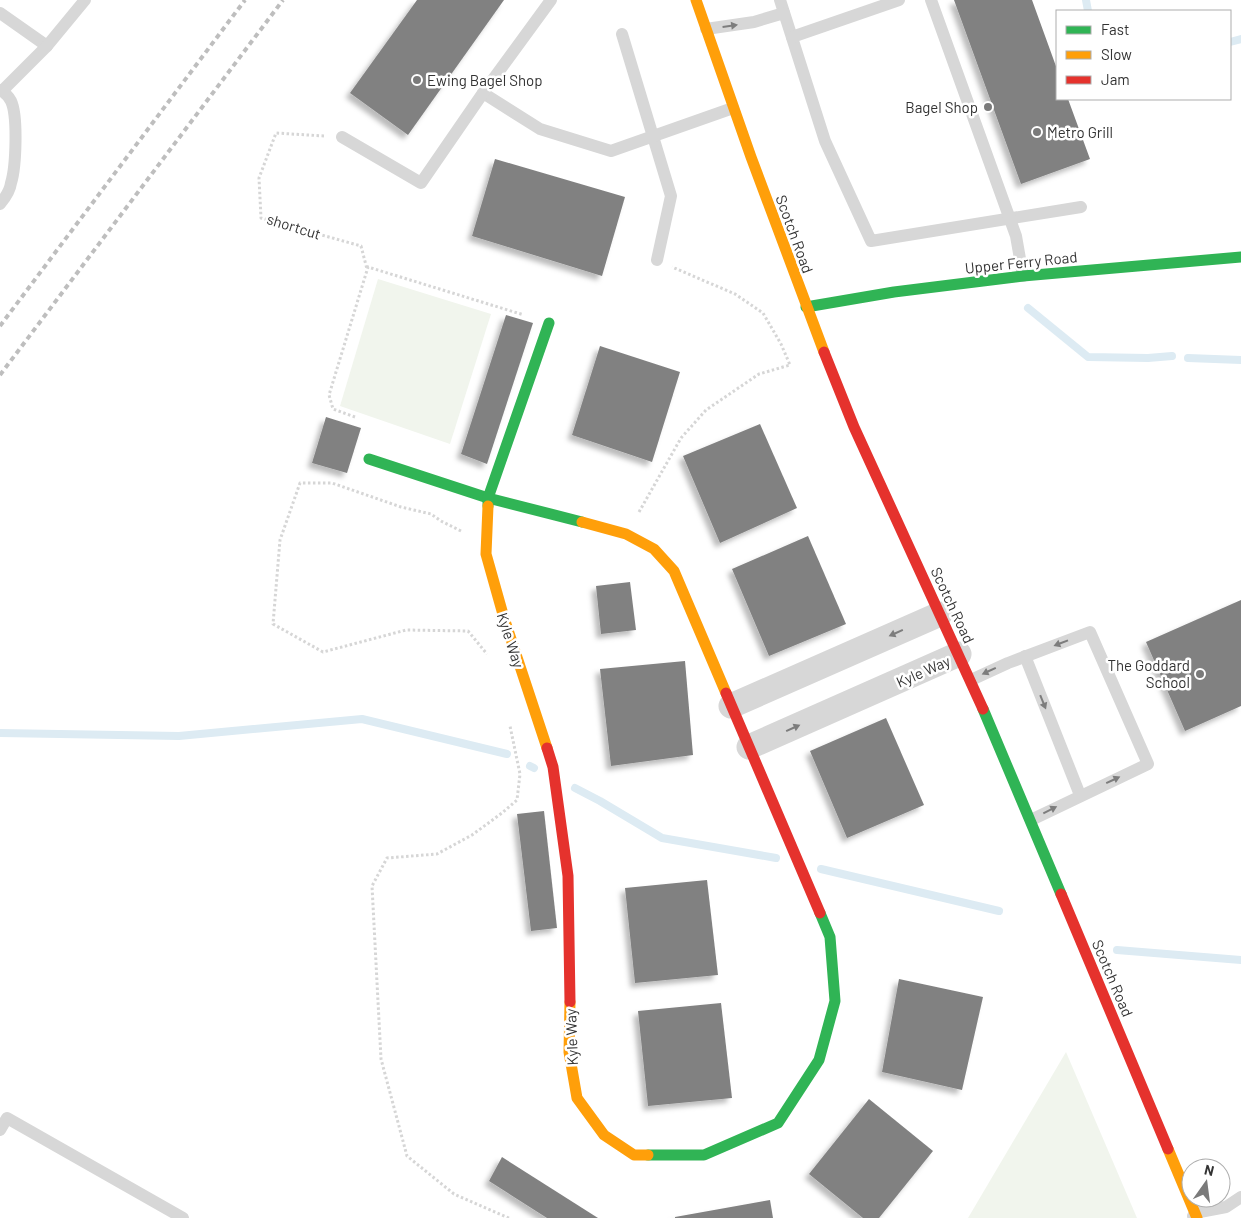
<svg xmlns="http://www.w3.org/2000/svg" width="1241" height="1218" font-family="Barlow,sans-serif">
<style>
.green{fill:#f1f5ed}
.lines{fill:none;stroke-linecap:round;stroke-linejoin:round}
.stream{stroke:#ddebf3;stroke-width:8}
.building{fill:#818181;filter:url(#shadow)}
.path{stroke:#d6d6d6;stroke-width:3;stroke-dasharray:2.5 2.5;stroke-linecap:butt}
.lane{stroke:#d7d7d7;stroke-width:12}
.street{stroke:#d7d7d7;stroke-width:25}
.fast{stroke:#30b455;stroke-width:11}
.slow{stroke:#ff9f0a;stroke-width:11}
.jam{stroke:#e5322d;stroke-width:11}
.rail{stroke:#bebebe;stroke-width:4;stroke-dasharray:5 4;stroke-linecap:butt}
.oneway{fill:#7d7d7d}
.poi-dot{fill:#7a7a7a;stroke:#fff;stroke-width:2}
.labels{text-anchor:middle;dominant-baseline:central;stroke-width:5;stroke-linejoin:round;paint-order:stroke}
.poi-label{font-size:15px;fill:#333;stroke:#fff;text-anchor:start}
.street-label{font-size:15px;fill:#333;stroke:#fff}
</style>
<defs>
<filter id="shadow"><feDropShadow dx="-4.5" dy="4.5" stdDeviation="2.5" flood-color="#0004"/></filter>
</defs>
<rect width="100%" height="100%" fill="#fff"/>
<g class="green">
<path d="M378,279L491,314L450,444L340,406Z"/>
<path d="M1066,1052L1137,1218H968Z"/>
</g>
<g class="lines">
<g class="stream">
<path d="M1086,0L1088,11"/>
<path d="M1230,42L1241,39"/>
<path d="M1028,308L1088,357L1148,358L1172,356"/>
<path d="M1188,358L1241,360"/>
<path d="M0,733L179,736L362,719L507,754"/>
<path d="M530,766L534,768"/>
<path d="M575,788L600,801L662,838L776,858"/>
<path d="M821,869L999,911"/>
<path d="M1117,950L1241,960"/>
</g>
</g>
<g class="building">
<path d="M417,0H504L408,135L350,93Z"/>
<path d="M954,0H1032L1057,69V99H1068L1090,159L1021,184Z"/>
<path d="M495,159L625,197L602,276L472,236Z"/>
<path d="M506,315L533,323L487,464L461,454Z"/>
<path d="M600,346L680,372L652,462L572,435Z"/>
<path d="M326,417L361,428L347,473L312,463Z"/>
<path d="M760,424L797,508L720,543L683,456Z"/>
<path d="M808,536L846,624L769,656L732,569Z"/>
<path d="M630,582L636,630L601,634L596,586Z"/>
<path d="M1241,600V706L1185,731L1146,642Z"/>
<path d="M685,661L693,755L611,766L600,669Z"/>
<path d="M886,718L924,805L847,838L810,751Z"/>
<path d="M544,811L557,928L531,931L517,814Z"/>
<path d="M707,880L718,975L635,983L625,888Z"/>
<path d="M899,979L983,997L962,1090L882,1072Z"/>
<path d="M721,1003L732,1098L648,1106L638,1011Z"/>
<path d="M869,1099L933,1151L879,1218H863L809,1174Z"/>
<path d="M502,1157L598,1218H547L489,1181Z"/>
<path d="M770,1200L773,1218H675V1217Z"/>
</g>
<g class="lines">
<g class="path">
<path d="M324,136L276,133L259,178L261,218L361,246L367,269"/>
<path d="M355,417L333,409L329,395L368,267L524,315"/>
<path d="M639,512L681,438L706,410L759,374L790,365L781,344L763,313L735,294L672,267"/>
<path d="M461,531L441,521L431,514L401,507L332,483H300L280,540L273,624L323,652L406,630L468,631L487,654"/>
<path d="M509,1218L454,1194L407,1156L381,1059L372,886L387,858L437,854L472,835L502,813L517,800L520,774L510,726"/>
</g>
<g class="lane">
<path d="M780,0L825,141L871,241L1081,207"/>
<path d="M931,0L1016,236L1023,276"/>
<path d="M0,13L47,46"/>
<path d="M706,29L754,22L784,13"/>
<path d="M622,34L671,196L657,260"/>
<path d="M792,37L899,0"/>
<path d="M0,90C4,92 9,97 11,101C18,116 16,167 11,183C10,191 5,198 0,204"/>
<path d="M2,91L47,46L85,0"/>
<path d="M483,93L540,129L611,151L733,108"/>
<path d="M342,137L421,183L483,93L551,0"/>
<path d="M1025,656L1080,795"/>
<path d="M971,680L1008,663L1090,632L1148,764L1031,820"/>
<path d="M0,1130L7,1118L183,1218"/>
<path d="M1193,1216L1195,1213L1226,1207L1241,1197"/>
</g>
<g class="street">
<path d="M731,706L940,614"/>
<path d="M749,747L959,654"/>
</g>
<g class="fast">
<path d="M806,307L894,292L1023,276L1241,257"/>
<path d="M369,459L488,498L582,522"/>
<path d="M488,506V498L549,323"/>
<path d="M983,709L1061,894"/>
<path d="M648,1155H704L778,1123L819,1060L835,1001L830,937L820,913"/>
</g>
<g class="slow">
<path d="M696,0L751,157L824,352"/>
<path d="M488,506L486,554L504,618L547,748"/>
<path d="M582,522L626,534L654,549L674,571L726,693"/>
<path d="M570,1002L569,1052L577,1098L604,1135L634,1155H648"/>
<path d="M1168,1149L1197,1218"/>
</g>
<g class="jam">
<path d="M824,352L854,427L983,709"/>
<path d="M726,693L820,913"/>
<path d="M547,748L553,767L568,876L570,1002"/>
<path d="M1061,894L1168,1149"/>
</g>
<g class="rail">
<path d="M0,326L245,0"/>
<path d="M0,375L283,0"/>
</g>
</g>
<defs><path id="oneway-solid" d="M-6-.8H1V-3.2L6.5 0L1 3.2V.8H-6Z" transform="scale(1.25)"/></defs>
<g class="oneway">
<use href="#oneway-solid" transform="translate(730 26) rotate(-8)"/>
<use href="#oneway-solid" transform="translate(896 633) rotate(156)"/>
<use href="#oneway-solid" transform="translate(1061 643) rotate(159)"/>
<use href="#oneway-solid" transform="translate(989 671) rotate(155)"/>
<use href="#oneway-solid" transform="translate(1043 702) rotate(68)"/>
<use href="#oneway-solid" transform="translate(793 728) rotate(-24)"/>
<use href="#oneway-solid" transform="translate(1113 780) rotate(-25)"/>
<use href="#oneway-solid" transform="translate(1050 810) rotate(-27)"/>
</g>
<g class="poi-dot">
<circle cx="417" cy="80" r="5"/>
<circle cx="988" cy="107" r="5"/>
<circle cx="1037" cy="132" r="5"/>
<circle cx="1200" cy="674" r="5"/>
</g>
<g class="labels">
<g class="poi-label">
<text x="427" y="80">Ewing Bagel Shop</text>
<text x="978" y="107" text-anchor="end">Bagel Shop</text>
<text x="1047" y="132">Metro Grill</text>
<text x="1190" y="665" text-anchor="end">The Goddard<tspan x="1190" dy="17">School</tspan></text>
</g>
<g class="street-label">
<text transform="translate(294 226) rotate(17)">shortcut</text>
<text transform="translate(795 234) rotate(70)">Scotch Road</text>
<text transform="translate(1021 262) rotate(-6)">Upper Ferry Road</text>
<text transform="translate(953 605) rotate(65)">Scotch Road</text>
<text transform="translate(511 640) rotate(72)">Kyle Way</text>
<text transform="translate(923 671) rotate(-24)">Kyle Way</text>
<text transform="translate(1113 978) rotate(67)">Scotch Road</text>
<text transform="translate(571 1037) rotate(-92)">Kyle Way</text>
</g>
</g>
<rect x="1056" y="10" width="175" height="90" fill="#ffffff" stroke="#adadad"/>
<rect x="1066" y="26" width="25" height="8" fill="#30b455" stroke="#adadad"/>
<text x="1101" y="35" font-size="15" fill="#333333">Fast</text>
<rect x="1066" y="51" width="25" height="8" fill="#ff9f0a" stroke="#adadad"/>
<text x="1101" y="60" font-size="15" fill="#333333">Slow</text>
<rect x="1066" y="76" width="25" height="8" fill="#e5322d" stroke="#adadad"/>
<text x="1101" y="85" font-size="15" fill="#333333">Jam</text>
<g transform="translate(1206 1183) rotate(14)"><circle r="24" fill="#ffffff" stroke="#adadad"/>
<path d="M0-4L9 19L0 12L-9 19Z" fill="#7a7a7a"/>
<text y="-8" font-size="14" font-weight="bold" text-anchor="middle" fill="#333333">N</text>
</g>
</svg>
